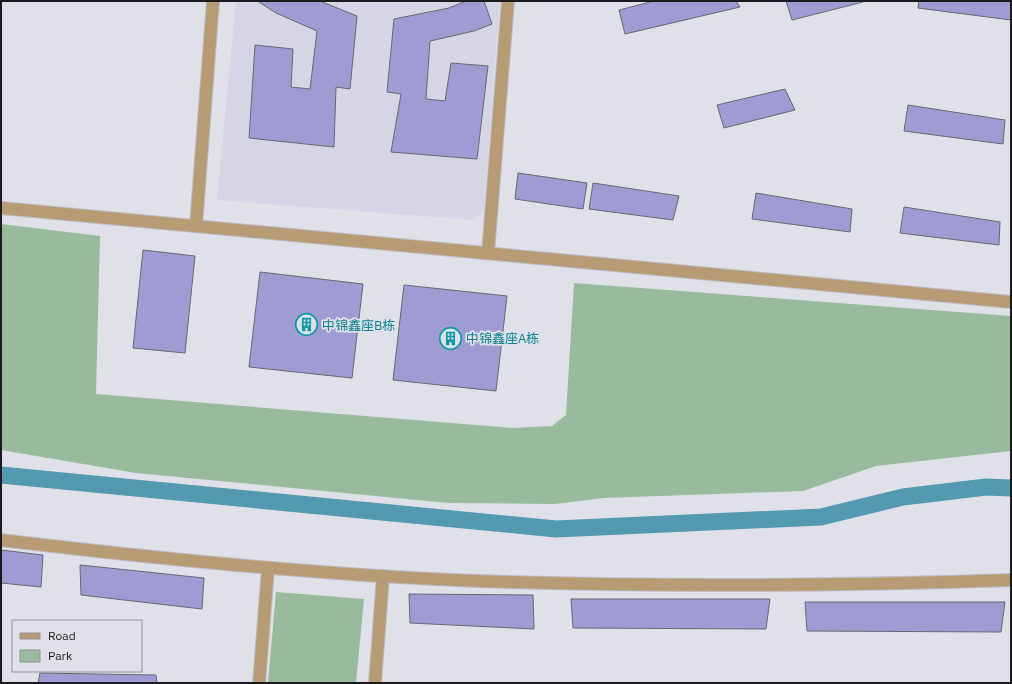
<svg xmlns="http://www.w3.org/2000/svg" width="1012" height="684" font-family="'IBM Plex Sans','Noto Sans SC',sans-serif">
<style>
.built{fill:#d6d5e6}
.green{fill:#98bb9d}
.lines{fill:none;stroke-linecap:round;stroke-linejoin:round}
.canal{stroke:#5399b0;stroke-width:17}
.building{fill:#9f9cd3;stroke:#68676f}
.minor-casing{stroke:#bdbcc4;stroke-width:14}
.minor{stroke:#b79b74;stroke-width:12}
.labels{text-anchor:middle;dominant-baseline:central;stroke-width:3.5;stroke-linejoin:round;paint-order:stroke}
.culture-label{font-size:13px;fill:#0d838f;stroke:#e0e0e9;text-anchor:start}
</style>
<rect width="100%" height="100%" fill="#e0e0e9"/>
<path class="built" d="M236,1H500L484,210L474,220L217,200Z"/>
<g class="green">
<path d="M1,224L100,236L96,394L513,428L552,426L566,415L574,283L1011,316V451L876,466L803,491L604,498L555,504L448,503L136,473L1,450Z"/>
<path d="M276,592L364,599L356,683H268Z"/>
</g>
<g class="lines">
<path class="canal" d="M1,475L556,529L821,517L903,497L986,487L1011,488"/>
</g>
<g class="building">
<path d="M260,1H320L357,16L350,89L336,87L334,147L249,138L255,45L293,49L291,87L310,89L317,31L276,13L259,2Z"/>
<path d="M466,1H484L492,24L474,31L430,41L426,99L445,101L451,63L488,66L477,159L391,152L401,94L387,92L394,19L449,8Z"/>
<path d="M654,1H736L740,7L625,34L619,10Z"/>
<path d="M786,1H863V2L792,20Z"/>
<path d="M919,1H1011V20L918,8Z"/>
<path d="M785,89L795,110L724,128L717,105Z"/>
<path d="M908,105L1005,120L1003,144L904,131Z"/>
<path d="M518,173L587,183L583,209L515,199Z"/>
<path d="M593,183L679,196L673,220L589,209Z"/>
<path d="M756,193L852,209L850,232L752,219Z"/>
<path d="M904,207L1000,222L999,245L900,233Z"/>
<path d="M143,250L195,256L185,353L133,348Z"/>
<path d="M260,272L363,284L352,378L249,367Z"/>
<path d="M404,285L507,296L496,391L393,380Z"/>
<path d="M1,550L43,555L41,587L1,583Z"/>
<path d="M80,565L204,578L202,609L81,595Z"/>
<path d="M409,594L533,595L534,629L410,623Z"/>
<path d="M571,599H770L766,629L573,628Z"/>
<path d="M805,602H1005L1001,632L807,631Z"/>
<path d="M40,673L156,675L157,683H38Z"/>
</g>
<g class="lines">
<defs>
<g id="minor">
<path d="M1,208L1011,302"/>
<path d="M196,226L213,1"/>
<path d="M488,253L508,1"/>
<path d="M1,540C159,559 318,575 477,581C655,587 833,586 1011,580"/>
<path d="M259,683L268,568"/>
<path d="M375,683L383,576"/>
</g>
</defs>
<use href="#minor" class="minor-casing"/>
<use href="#minor" class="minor"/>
</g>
<defs>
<symbol id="building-ring" viewBox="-11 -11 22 22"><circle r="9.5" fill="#e0e0e9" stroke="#0f9aa8" stroke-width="1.5"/><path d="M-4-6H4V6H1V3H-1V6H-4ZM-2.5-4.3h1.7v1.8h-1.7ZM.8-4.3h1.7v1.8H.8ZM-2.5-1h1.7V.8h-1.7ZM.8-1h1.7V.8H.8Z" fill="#0f9aa8"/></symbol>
</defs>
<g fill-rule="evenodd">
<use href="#building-ring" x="294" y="312" width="25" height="25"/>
<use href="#building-ring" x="438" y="326" width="25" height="25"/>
</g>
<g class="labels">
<g class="culture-label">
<text x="322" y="325">中锦鑫座B栋</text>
<text x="466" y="338">中锦鑫座A栋</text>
</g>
</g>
<rect width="1012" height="684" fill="none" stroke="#1b1a1e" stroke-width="4"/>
<rect x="12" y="620" width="130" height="52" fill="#e0e0e9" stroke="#919198"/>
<rect x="20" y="633" width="20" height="6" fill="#b79b74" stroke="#919198"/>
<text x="48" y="640" font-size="12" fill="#1b1a1e">Road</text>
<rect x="20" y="650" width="20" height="12" fill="#98bb9d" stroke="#919198"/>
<text x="48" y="660" font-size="12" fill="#1b1a1e">Park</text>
</svg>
